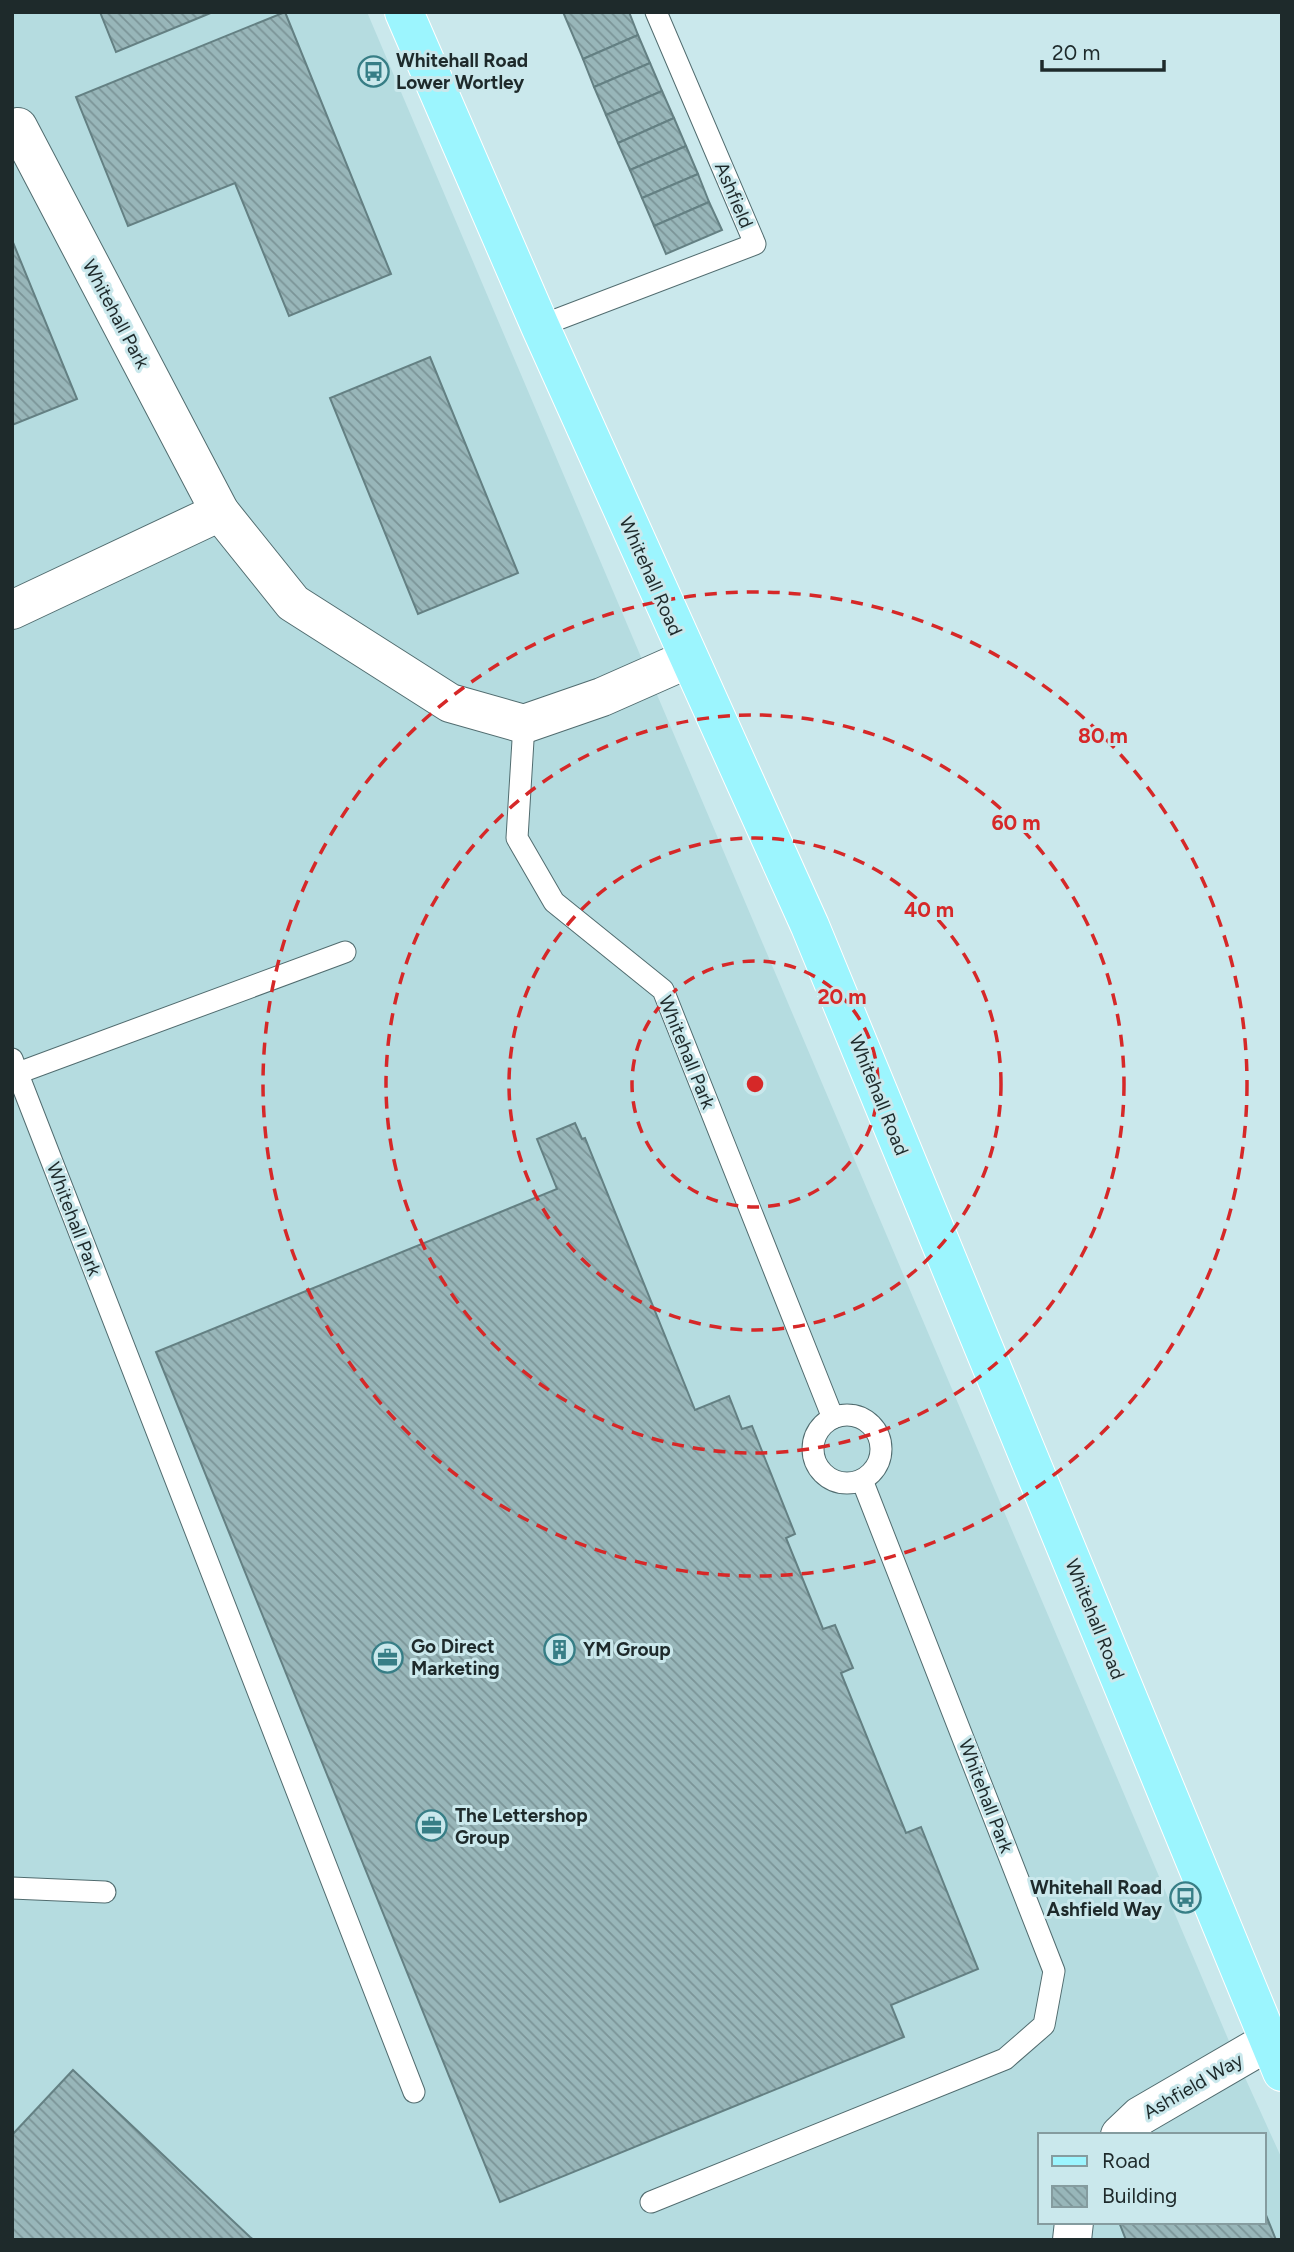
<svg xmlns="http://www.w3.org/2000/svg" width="1294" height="2252" font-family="Figtree,sans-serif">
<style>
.built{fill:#b5dce0;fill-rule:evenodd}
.building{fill:url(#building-back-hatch);stroke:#648083;stroke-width:2}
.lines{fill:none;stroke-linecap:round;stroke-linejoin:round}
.lane-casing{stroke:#516c6f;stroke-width:23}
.street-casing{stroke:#516c6f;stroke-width:40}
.primary-casing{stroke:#fff;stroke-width:40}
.lane{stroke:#fff;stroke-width:21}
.street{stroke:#fff;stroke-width:38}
.primary{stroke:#9cf5fe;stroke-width:38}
.ring{fill:none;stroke:#d62828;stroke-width:3.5;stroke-dasharray:12 9}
.labels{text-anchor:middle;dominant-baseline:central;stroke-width:6;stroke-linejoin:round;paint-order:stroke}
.poi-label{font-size:19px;font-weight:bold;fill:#1e2a2b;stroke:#cae8ec;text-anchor:start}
.street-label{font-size:19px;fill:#1e2a2b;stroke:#cae8ec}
.centre{fill:#d62828;stroke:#cae8ec;stroke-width:3.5}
.ring-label{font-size:21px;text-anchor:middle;font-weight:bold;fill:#d62828;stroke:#cae8ec;stroke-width:6;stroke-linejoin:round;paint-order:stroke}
</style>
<defs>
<pattern id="building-back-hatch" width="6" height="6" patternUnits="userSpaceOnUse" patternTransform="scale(1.75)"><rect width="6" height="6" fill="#98b6b9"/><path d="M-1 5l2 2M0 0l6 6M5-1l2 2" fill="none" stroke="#7b9497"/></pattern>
</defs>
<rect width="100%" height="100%" fill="#cae8ec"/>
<path class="built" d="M12,12H367L1237,2060L1282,2159V2240H12ZM1040,2135H1264V2222H1040Z"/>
<g class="building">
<path d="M100,12H213L116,52Z"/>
<path d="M285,12L391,274L289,316L235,183L128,226L76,97Z"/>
<path d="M563,12H629L638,35L583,59Z"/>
<path d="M638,35L650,63L594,87L583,59Z"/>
<path d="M650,63L662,91L606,115L594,87Z"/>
<path d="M662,91L674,118L618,143L606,115Z"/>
<path d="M674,118L686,146L630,170L618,143Z"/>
<path d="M686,146L698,174L642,198L630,170Z"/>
<path d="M698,174L709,202L654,226L642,198Z"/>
<path d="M709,202L722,230L666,254L654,226Z"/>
<path d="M12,240L77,399L12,425Z"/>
<path d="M430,357L518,573L418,614L330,398Z"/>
<path d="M575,1123L582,1139L585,1138L695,1410L729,1396L742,1429L752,1426L795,1534L786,1538L823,1629L835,1625L853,1668L841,1673L906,1833L921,1827L978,1969L891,2005L904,2037L500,2202L156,1352L557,1189L537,1139Z"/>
<path d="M73,2070L250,2237L254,2240H12V2135Z"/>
<path d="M1264,2210L1276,2240H1126L1119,2222H1264Z"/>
</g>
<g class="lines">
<defs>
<g id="lane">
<path d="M540,326L755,244L656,12"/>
<path d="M524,724L517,838L554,902L663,990L833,1418"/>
<path d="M12,1059L414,2092"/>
<path d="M18,1073L345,952"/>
<circle cx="847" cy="1449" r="34"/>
<path d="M12,1888L105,1892"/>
<path d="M651,2202L1005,2059L1044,2025L1054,1971L862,1480"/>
</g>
<g id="street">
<path d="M18,127L220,512L293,603L450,703L524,724L602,697L688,659"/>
<path d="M12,610L220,512"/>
<path d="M1120,2135L1140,2116L1269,2041"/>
<path d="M1072,2240L1074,2222"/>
</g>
<path id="primary" d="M404,12L540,326L810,926L1282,2072"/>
</defs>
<use href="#lane" class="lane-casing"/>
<use href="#street" class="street-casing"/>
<use href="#primary" class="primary-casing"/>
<use href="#lane" class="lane"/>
<use href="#street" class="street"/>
<use href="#primary" class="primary"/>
</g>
<g class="ring">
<circle cx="755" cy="1084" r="123"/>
<circle cx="755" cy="1084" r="246"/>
<circle cx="755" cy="1084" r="369"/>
<circle cx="755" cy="1084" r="492"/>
</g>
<defs>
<symbol id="bus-ring" viewBox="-11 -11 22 22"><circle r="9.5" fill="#cae8ec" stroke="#377e86" stroke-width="1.5"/><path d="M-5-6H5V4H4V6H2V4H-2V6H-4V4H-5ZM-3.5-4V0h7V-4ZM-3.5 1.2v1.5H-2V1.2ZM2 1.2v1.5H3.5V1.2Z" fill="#377e86"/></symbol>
<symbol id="building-ring" viewBox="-11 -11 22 22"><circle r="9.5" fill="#cae8ec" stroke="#377e86" stroke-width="1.5"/><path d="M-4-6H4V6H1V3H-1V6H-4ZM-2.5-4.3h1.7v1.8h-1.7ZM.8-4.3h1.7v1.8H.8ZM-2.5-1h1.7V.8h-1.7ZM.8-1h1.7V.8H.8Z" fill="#377e86"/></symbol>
<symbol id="office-ring" viewBox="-11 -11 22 22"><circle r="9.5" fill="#cae8ec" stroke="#377e86" stroke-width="1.5"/><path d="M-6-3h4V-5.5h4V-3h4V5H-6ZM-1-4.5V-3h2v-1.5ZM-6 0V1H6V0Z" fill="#377e86"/></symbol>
</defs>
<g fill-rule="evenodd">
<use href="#bus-ring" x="356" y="54" width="35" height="35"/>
<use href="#building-ring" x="542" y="1632" width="35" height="35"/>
<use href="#office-ring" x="370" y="1640" width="35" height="35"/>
<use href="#office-ring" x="414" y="1808" width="35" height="35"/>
<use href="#bus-ring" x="1168" y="1880" width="35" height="35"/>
</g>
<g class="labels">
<g class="poi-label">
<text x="396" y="60">Whitehall Road<tspan x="396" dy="22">Lower Wortley</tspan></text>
<text x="411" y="1646">Go Direct<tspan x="411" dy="22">Marketing</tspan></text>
<text x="583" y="1649">YM Group</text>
<text x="455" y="1815">The Lettershop<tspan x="455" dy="22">Group</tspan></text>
<text x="1162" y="1887" text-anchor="end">Whitehall Road<tspan x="1162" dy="22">Ashfield Way</tspan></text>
</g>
<g class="street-label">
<text transform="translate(734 195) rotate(67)">Ashfield</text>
<text transform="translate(116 314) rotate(62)">Whitehall Park</text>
<text transform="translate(651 576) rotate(66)">Whitehall Road</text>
<text transform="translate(687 1052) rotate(68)">Whitehall Park</text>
<text transform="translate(879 1095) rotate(68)">Whitehall Road</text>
<text transform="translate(74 1219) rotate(69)">Whitehall Park</text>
<text transform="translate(1095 1619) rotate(68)">Whitehall Road</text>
<text transform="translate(986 1796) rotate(69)">Whitehall Park</text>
<text transform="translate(1193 2086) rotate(-30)">Ashfield Way</text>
</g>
</g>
<circle cx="755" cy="1084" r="10" class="centre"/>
<g class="ring-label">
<text x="1103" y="743">80 m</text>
<text x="1016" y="830">60 m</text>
<text x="929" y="917">40 m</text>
<text x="842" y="1004">20 m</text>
</g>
<rect width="1294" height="2252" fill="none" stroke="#1e2a2b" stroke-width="28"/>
<rect x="1038" y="2133" width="228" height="91" fill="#cae8ec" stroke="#859c9f" stroke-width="2"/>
<rect x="1052" y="2156" width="35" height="10" fill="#9cf5fe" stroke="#859c9f" stroke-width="2"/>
<text x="1102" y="2168" font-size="21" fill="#1e2a2b">Road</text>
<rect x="1052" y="2186" width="35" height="21" fill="url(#building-back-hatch)" stroke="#859c9f" stroke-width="2"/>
<text x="1102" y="2203" font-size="21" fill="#1e2a2b">Building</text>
<path d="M1042 60v10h122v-10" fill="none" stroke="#1e2a2b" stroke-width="3.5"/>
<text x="1052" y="60" font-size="21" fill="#1e2a2b" stroke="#cae8ec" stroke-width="5" paint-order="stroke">20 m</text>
</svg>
